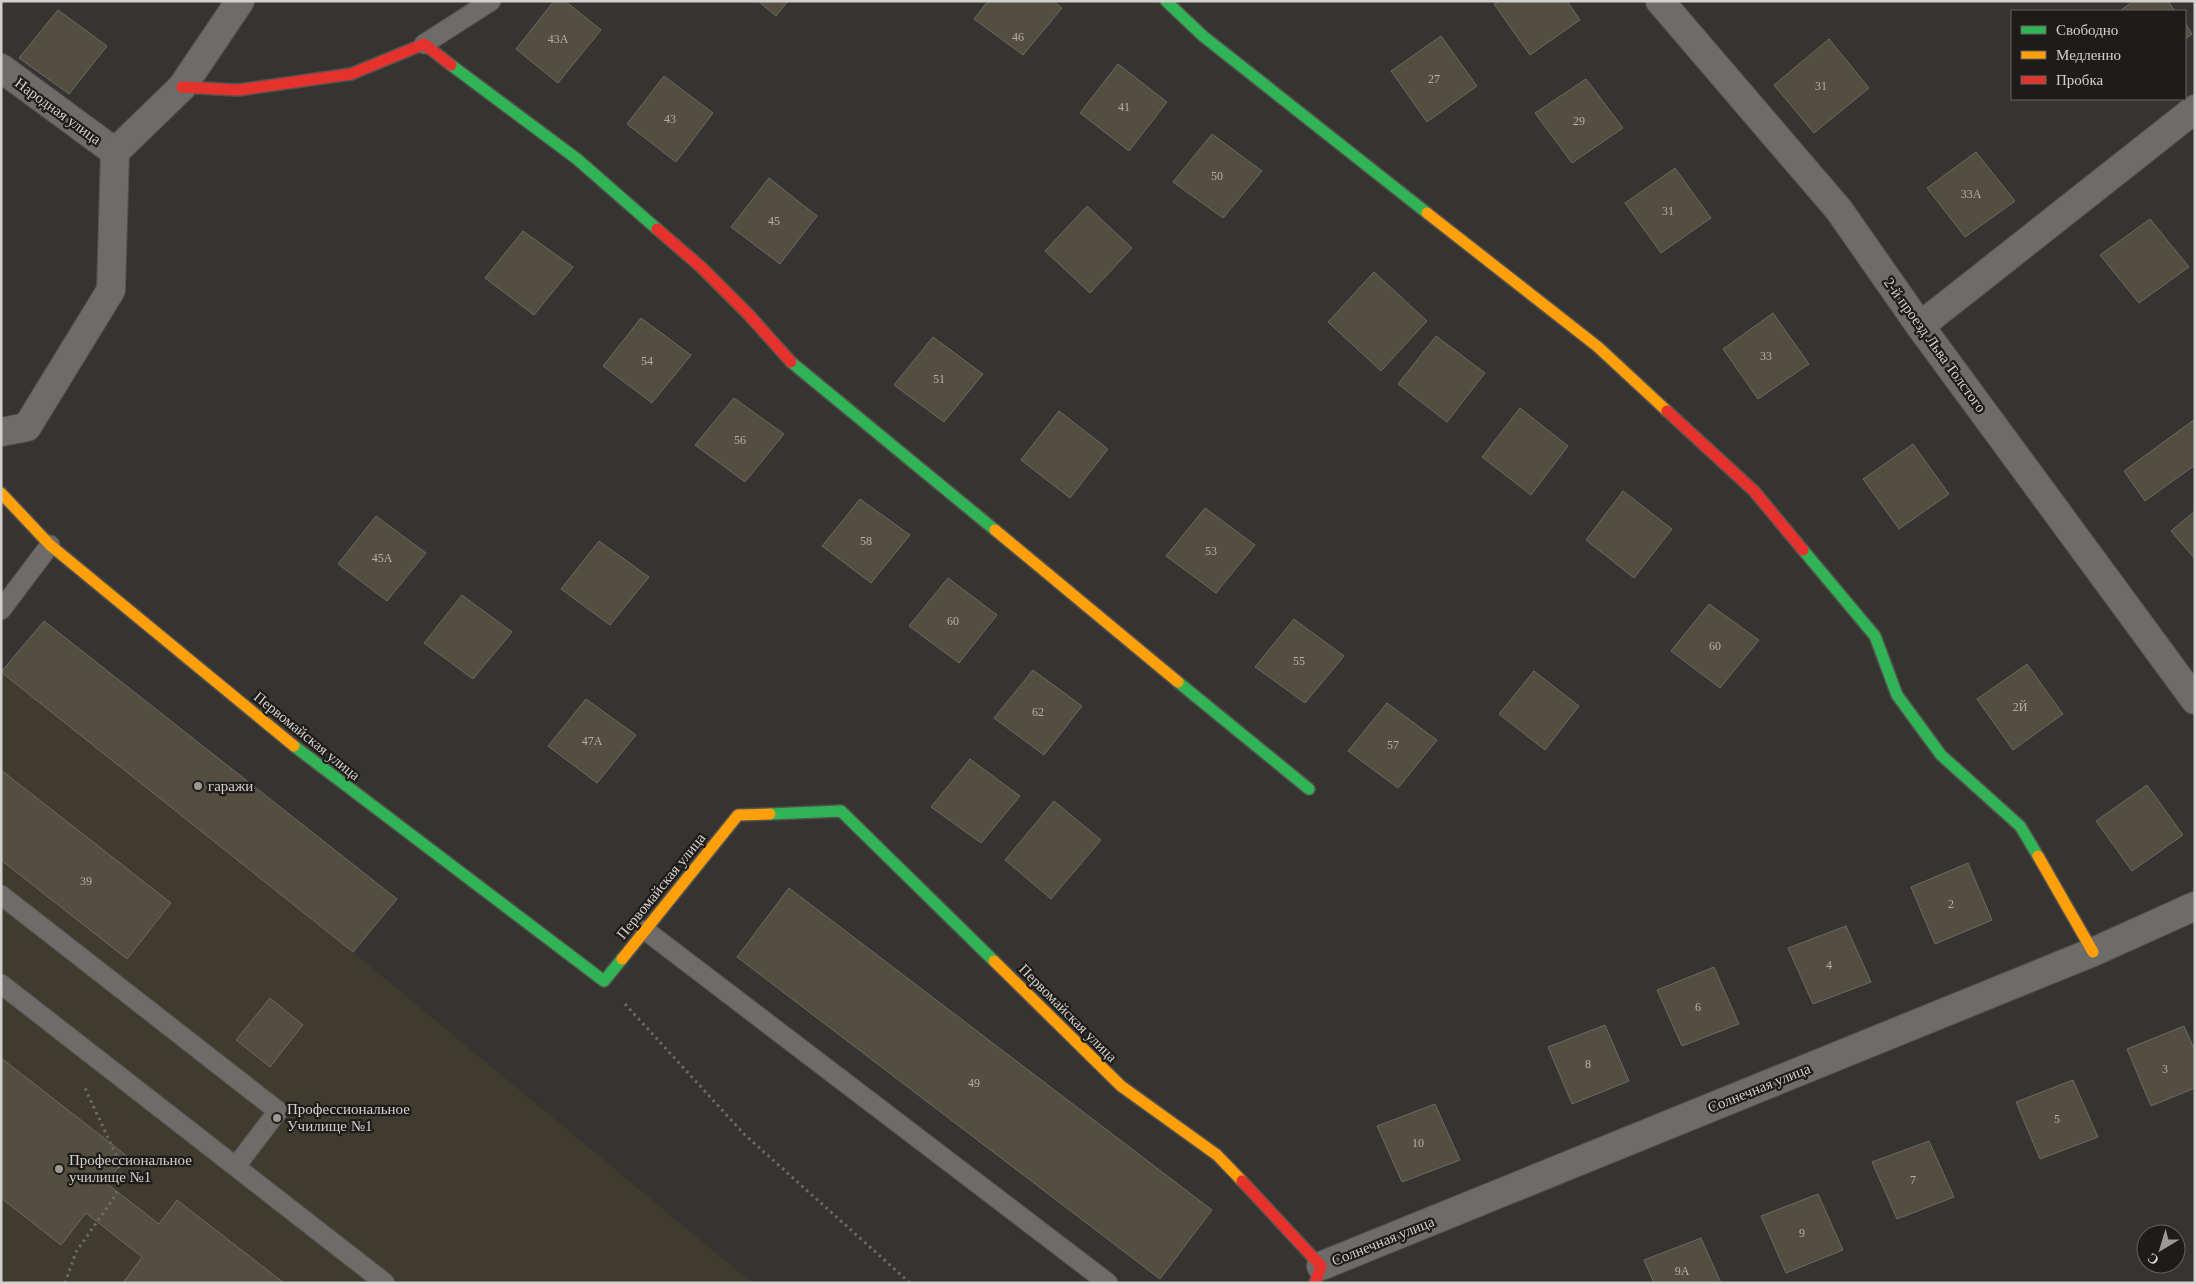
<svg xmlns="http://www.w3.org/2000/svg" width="2196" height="1284" font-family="Georgia,serif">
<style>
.built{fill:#403b2f}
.building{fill:#544e41;stroke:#6b6a66}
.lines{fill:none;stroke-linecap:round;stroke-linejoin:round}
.lane-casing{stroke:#54524f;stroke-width:21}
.street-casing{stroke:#54524f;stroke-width:30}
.fast-casing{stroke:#54524f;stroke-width:14}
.slow-casing{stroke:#54524f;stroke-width:14}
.jam-casing{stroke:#54524f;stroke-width:14}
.path{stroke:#6d6b68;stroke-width:3;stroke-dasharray:2.5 4;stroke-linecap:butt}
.lane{stroke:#6d6c69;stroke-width:19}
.street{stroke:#6d6c69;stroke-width:28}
.fast{stroke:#30b455;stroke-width:11}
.slow{stroke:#ff9f0a;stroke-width:11}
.jam{stroke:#e5322d;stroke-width:11}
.poi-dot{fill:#9c9a96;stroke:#1e1c19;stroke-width:2}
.labels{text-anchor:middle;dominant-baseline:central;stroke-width:4.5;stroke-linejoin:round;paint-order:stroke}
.number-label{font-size:12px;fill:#b3b0aa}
.street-label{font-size:15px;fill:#d3d1cd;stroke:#1e1c19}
.poi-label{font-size:15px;fill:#d3d1cd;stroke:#1e1c19;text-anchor:start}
</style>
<rect width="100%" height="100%" fill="#363430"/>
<path class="built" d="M1,672L353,952L752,1283H1Z"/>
<g class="building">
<path d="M554,1H565L601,30L558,83L516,49Z"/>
<path d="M758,1H788L776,16Z"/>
<path d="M988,1H1053L1062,8L1023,55L974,19Z"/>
<path d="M1499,1H1567L1580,20L1530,55L1494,4Z"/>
<path d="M2133,1H2168L2175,11H2120Z"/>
<path d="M58,10L107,46L69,94L19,58Z"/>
<path d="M2185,23L2192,34L2185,39Z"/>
<path d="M1441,36L1477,86L1427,122L1391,71Z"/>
<path d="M1829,39L1869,88L1814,133L1774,85Z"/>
<path d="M1118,64L1167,102L1129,151L1080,113Z"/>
<path d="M664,76L713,113L676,162L627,124Z"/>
<path d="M1586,79L1623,128L1572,163L1535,113Z"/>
<path d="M1212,134L1262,171L1223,218L1173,182Z"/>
<path d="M1976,152L2015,201L1965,237L1927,188Z"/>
<path d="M1675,168L1711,218L1661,253L1625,203Z"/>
<path d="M769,178L817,216L780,264L731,227Z"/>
<path d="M1087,206L1132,248L1090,293L1045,251Z"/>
<path d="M2150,219L2189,267L2139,303L2100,255Z"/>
<path d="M523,231L573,267L534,315L485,278Z"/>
<path d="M1374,272L1427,321L1381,371L1328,322Z"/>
<path d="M1773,313L1809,364L1758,399L1723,349Z"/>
<path d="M641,318L691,355L652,403L603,366Z"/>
<path d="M1436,336L1485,373L1447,422L1398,384Z"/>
<path d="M933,337L983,374L944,422L894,385Z"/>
<path d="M734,398L784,434L745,482L695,445Z"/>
<path d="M1520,408L1568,446L1531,495L1482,457Z"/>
<path d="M1059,411L1108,449L1070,498L1021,460Z"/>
<path d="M2195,419V465L2145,501L2124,471Z"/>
<path d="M1913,444L1949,494L1899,529L1863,479Z"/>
<path d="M1623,491L1672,529L1634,578L1586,540Z"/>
<path d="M860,499L910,535L871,583L822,546Z"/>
<path d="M1205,508L1255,545L1216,593L1166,556Z"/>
<path d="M2195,511V559L2171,531Z"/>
<path d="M376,516L426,553L387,601L338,564Z"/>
<path d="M599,541L649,577L610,625L561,589Z"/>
<path d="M948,578L997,615L959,663L909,626Z"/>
<path d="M462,595L512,632L473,679L424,643Z"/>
<path d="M1709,604L1759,640L1720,688L1671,651Z"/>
<path d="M1294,619L1344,656L1305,703L1255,667Z"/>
<path d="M44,621L397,899L353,952L1,672Z"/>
<path d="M2027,664L2063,714L2013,750L1977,699Z"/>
<path d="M1033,670L1082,706L1044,755L994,718Z"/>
<path d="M1534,671L1579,706L1545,750L1499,714Z"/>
<path d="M586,699L636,735L597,783L548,746Z"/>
<path d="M1387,703L1437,740L1398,788L1348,751Z"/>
<path d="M970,759L1020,796L981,843L931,807Z"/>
<path d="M1,770L171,903L127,959L1,860Z"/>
<path d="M2147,785L2183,835L2132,871L2096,821Z"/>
<path d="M1054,801L1101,840L1051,899L1005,860Z"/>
<path d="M1968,863L1992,920L1935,944L1911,887Z"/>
<path d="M789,888L1212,1210L1160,1279L737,957Z"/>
<path d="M1846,926L1871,982L1813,1004L1788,948Z"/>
<path d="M1714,967L1739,1024L1682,1046L1657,990Z"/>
<path d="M270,998L303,1025L270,1067L236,1040Z"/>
<path d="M1605,1025L1629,1081L1572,1104L1548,1047Z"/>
<path d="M2184,1026L2195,1051V1088L2151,1106L2127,1049Z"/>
<path d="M1,1058L127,1156L106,1183L159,1224L177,1200L284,1283H123L142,1257L86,1213L61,1245L1,1198Z"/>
<path d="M2073,1080L2098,1137L2040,1159L2016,1102Z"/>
<path d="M1435,1104L1460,1160L1402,1182L1377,1126Z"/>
<path d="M1929,1141L1954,1197L1897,1219L1872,1162Z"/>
<path d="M1818,1194L1843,1250L1786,1273L1761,1216Z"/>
<path d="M1701,1238L1721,1283H1654L1644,1260Z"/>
</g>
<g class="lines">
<defs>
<g id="lane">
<path d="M424,44L491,1"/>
<path d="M1,610L50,545"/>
<path d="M1,895L278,1111L236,1166"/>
<path d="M645,930L1108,1283"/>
<path d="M1,984L385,1283"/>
</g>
<g id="street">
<path d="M1660,1L1839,210L1920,326L2195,700"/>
<path d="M1,68L115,152"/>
<path d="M1920,326L2195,109"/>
<path d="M1,432L27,427L111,290L115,152L182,87L240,1"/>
<path d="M1321,1266L2093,952L2195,906"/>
</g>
<g id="fast">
<path d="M1166,1L1203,36L1427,213"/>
<path d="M451,65L577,159L657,229"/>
<path d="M791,362L995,530"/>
<path d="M1803,550L1875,636L1897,695L1941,755L2020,826L2038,856"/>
<path d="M1178,682L1309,789"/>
<path d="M294,746L604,981L622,959"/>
<path d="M770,814L841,811L994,961"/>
</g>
<g id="slow">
<path d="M1427,213L1598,347L1667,411"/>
<path d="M1,493L50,545L294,746"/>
<path d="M995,530L1178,682"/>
<path d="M2038,856L2093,952"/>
<path d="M622,959L738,815L770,814"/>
<path d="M994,961L1121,1086L1217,1155L1242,1181"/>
</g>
<g id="jam">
<path d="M182,87L238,90L351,74L424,44L451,65"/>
<path d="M657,229L701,267L748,314L791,362"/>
<path d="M1667,411L1754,491L1803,550"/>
<path d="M1242,1181L1321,1266L1315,1283"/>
</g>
</defs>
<use href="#lane" class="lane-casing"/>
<use href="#street" class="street-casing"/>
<use href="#fast" class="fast-casing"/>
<use href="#slow" class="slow-casing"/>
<use href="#jam" class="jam-casing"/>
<g class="path">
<path d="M625,1004L744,1134L910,1283"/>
<path d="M65,1283L76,1252L115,1196L121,1178L116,1155L84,1086"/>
</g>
<use href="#lane" class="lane"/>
<use href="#street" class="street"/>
<use href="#fast" class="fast"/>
<use href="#slow" class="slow"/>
<use href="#jam" class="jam"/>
</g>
<g class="poi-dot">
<circle cx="198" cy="786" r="5"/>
<circle cx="277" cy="1118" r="5"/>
<circle cx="59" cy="1169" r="5"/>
</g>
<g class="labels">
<g class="number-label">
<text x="1018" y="37">46</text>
<text x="558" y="39">43А</text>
<text x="1434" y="79">27</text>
<text x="1821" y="86">31</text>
<text x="1124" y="107">41</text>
<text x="670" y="119">43</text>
<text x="1579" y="121">29</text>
<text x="1217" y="176">50</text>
<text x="1971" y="194">33А</text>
<text x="1668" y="211">31</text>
<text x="774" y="221">45</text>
<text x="1766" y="356">33</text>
<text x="647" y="361">54</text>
<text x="939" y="379">51</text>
<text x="740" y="440">56</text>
<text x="866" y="541">58</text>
<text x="1211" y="551">53</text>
<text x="382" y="558">45А</text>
<text x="953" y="621">60</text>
<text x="1715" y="646">60</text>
<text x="1299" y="661">55</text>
<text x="2020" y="707">2Й</text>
<text x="1038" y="712">62</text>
<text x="592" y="741">47А</text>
<text x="1393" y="745">57</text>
<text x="86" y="881">39</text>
<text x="1951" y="904">2</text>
<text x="1829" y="965">4</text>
<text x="1698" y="1007">6</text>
<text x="1588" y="1064">8</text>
<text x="2165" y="1069">3</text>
<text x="974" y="1083">49</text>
<text x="2057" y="1119">5</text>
<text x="1418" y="1143">10</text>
<text x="1913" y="1180">7</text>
<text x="1802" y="1233">9</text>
<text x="1682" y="1271">9А</text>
</g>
<g class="street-label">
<text transform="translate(58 111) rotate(36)">Народная улица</text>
<text transform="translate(1935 345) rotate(54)">2-й проезд Льва Толстого</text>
<text transform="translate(307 736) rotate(39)">Первомайская улица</text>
<text transform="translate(661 886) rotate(-51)">Первомайская улица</text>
<text transform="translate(1068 1013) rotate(45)">Первомайская улица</text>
<text transform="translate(1759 1088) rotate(-22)">Солнечная улица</text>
<text transform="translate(1383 1241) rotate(-22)">Солнечная улица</text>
</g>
<g class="poi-label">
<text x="208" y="786">гаражи</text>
<text x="287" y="1109">Профессиональное<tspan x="287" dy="17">Училище №1</tspan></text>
<text x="69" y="1160">Профессиональное<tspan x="69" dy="17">училище №1</tspan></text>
</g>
</g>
<rect width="2196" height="1284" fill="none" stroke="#d3d1cd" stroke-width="5"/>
<rect x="2011" y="10" width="175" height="90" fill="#1e1c19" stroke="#666461"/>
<rect x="2021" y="26" width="25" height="8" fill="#30b455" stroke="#666461"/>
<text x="2056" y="35" font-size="15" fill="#d3d1cd">Свободно</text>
<rect x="2021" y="51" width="25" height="8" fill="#ff9f0a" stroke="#666461"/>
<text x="2056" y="60" font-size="15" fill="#d3d1cd">Медленно</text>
<rect x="2021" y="76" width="25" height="8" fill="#e5322d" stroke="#666461"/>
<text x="2056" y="85" font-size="15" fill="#d3d1cd">Пробка</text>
<g transform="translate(2161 1249) rotate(218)"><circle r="24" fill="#1e1c19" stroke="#666461"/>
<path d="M0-4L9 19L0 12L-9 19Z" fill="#9c9a96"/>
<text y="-8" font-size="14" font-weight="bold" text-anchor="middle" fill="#d3d1cd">С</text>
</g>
</svg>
